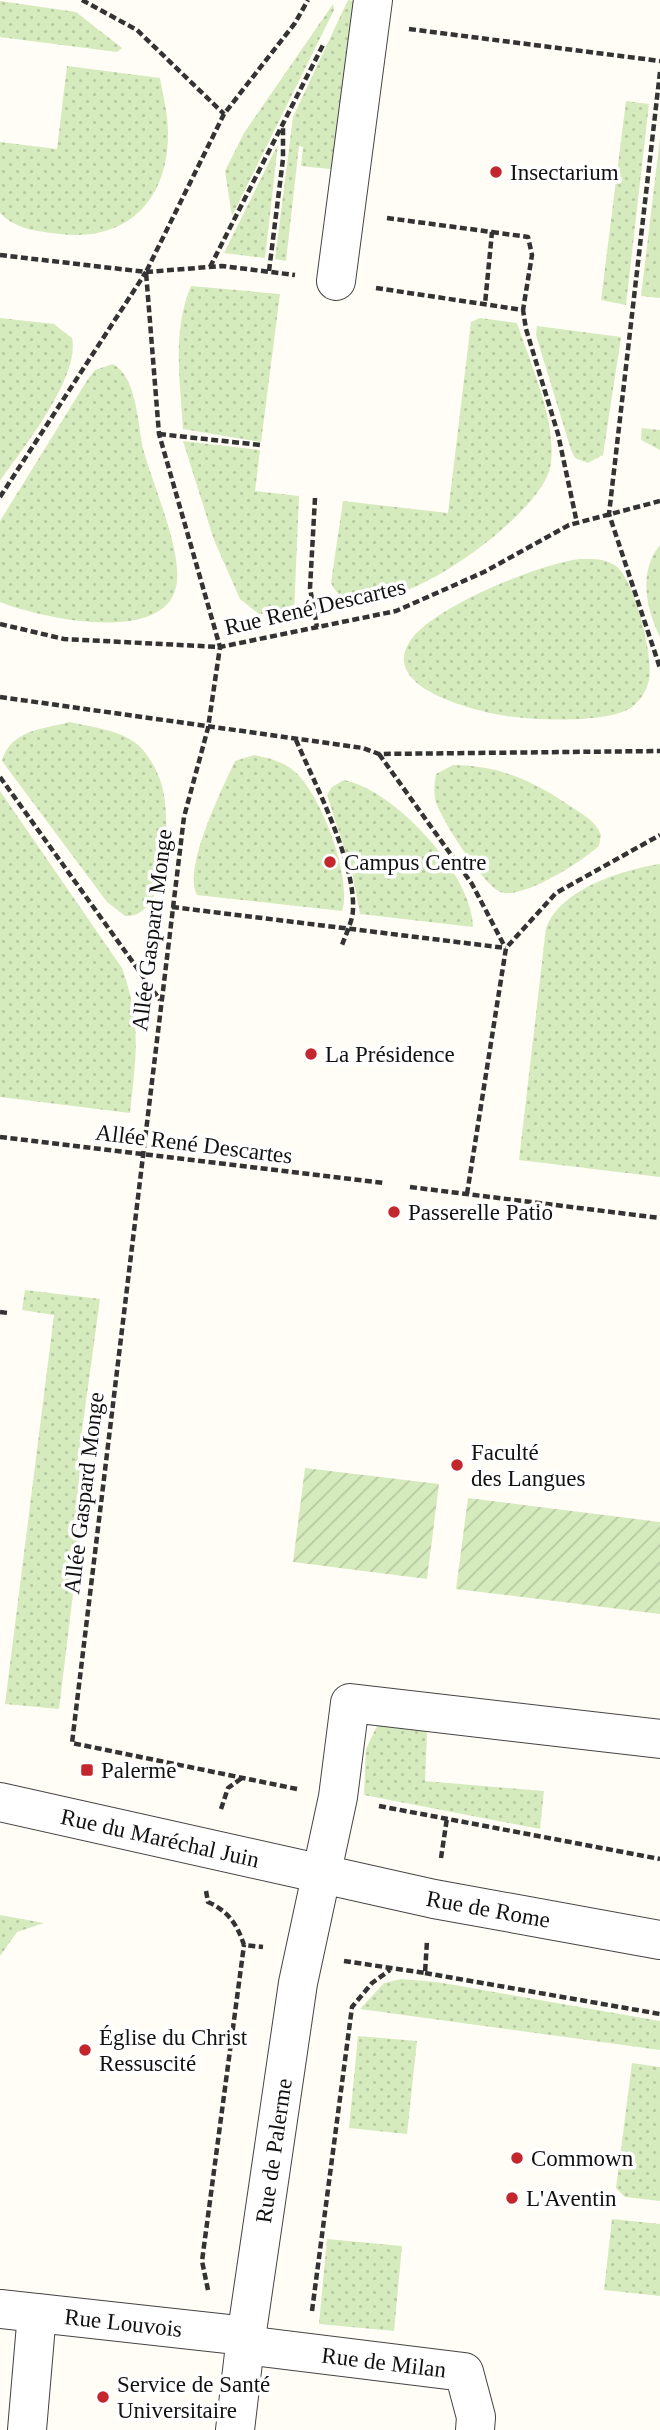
<svg xmlns="http://www.w3.org/2000/svg" width="660" height="2430" font-family="'Times New Roman',serif">
<style>
.grass{fill:url(#grass-dots)}
.garden{fill:url(#garden-furrows)}
.lines{fill:none;stroke-linecap:round;stroke-linejoin:round}
.minor-casing{stroke:#444;stroke-width:40}
.path{stroke:#333;stroke-width:4.5;stroke-dasharray:7 3.5;stroke-linecap:butt}
.minor{stroke:#fff;stroke-width:38}
.poi-dot{fill:#c4262e;stroke:#fff;stroke-width:2.5}
.labels{text-anchor:middle;dominant-baseline:central;stroke-width:7;stroke-linejoin:round;paint-order:stroke}
.poi-label{font-size:23px;fill:#111;stroke:#fff;text-anchor:start}
.street-label{font-size:23px;fill:#111;stroke:#fff}
</style>
<defs>
<pattern id="grass-dots" width="8" height="8" patternUnits="userSpaceOnUse" patternTransform="scale(1.75)"><rect width="8" height="8" fill="#d5ebbd"/><path d="M2 2h.1M6 6h.1" fill="none" stroke="#b6c8a1" stroke-width="1.8" stroke-linecap="round"/></pattern>
<pattern id="garden-furrows" width="10" height="10" patternUnits="userSpaceOnUse" patternTransform="scale(1.75)"><rect width="10" height="10" fill="#d5ebbd"/><path d="M-1 1l2-2M0 10L10 0M9 11l2-2" fill="none" stroke="#b6c8a1"/></pattern>
</defs>
<rect width="100%" height="100%" fill="#fffdf5"/>
<g class="grass">
<path d="M348,0L360,2L339,170L301,166L303,147L299,146L286,261L275,259L293,117Z"/>
<path d="M0,1L76,12L122,48L117,52L0,37Z"/>
<path d="M333,4L334,10L232,216L225,171L244,133Z"/>
<path d="M67,66L160,78C163,96 168,114 168,132C169,199 128,242 60,234C37,231 17,230 0,213V142L57,149Z"/>
<path d="M626,101L649,104L626,305L601,300Z"/>
<path d="M660,138V298L641,296Z"/>
<path d="M278,144L265,258L224,253Z"/>
<path d="M191,286L280,294L261,442L183,429C180,381 172,331 191,286Z"/>
<path d="M0,318L54,324L72,338C80,378 23,448 0,481Z"/>
<path d="M480,318L517,323C530,363 559,426 550,468C538,522 359,648 331,583L343,501L448,513L471,322Z"/>
<path d="M537,326L621,337L603,455L588,463L575,458L571,450L536,335Z"/>
<path d="M113,364C138,378 137,425 144,452C153,485 184,555 176,587C163,646 37,617 0,602V521L88,379L95,370Z"/>
<path d="M642,428L660,430V450L641,440Z"/>
<path d="M183,441L260,450L255,491L299,496L294,613L259,614L240,599L214,540Z"/>
<path d="M660,545V637C646,609 638,571 660,545Z"/>
<path d="M580,559C592,559 605,558 616,566C635,580 654,657 649,680C647,690 640,701 632,707C608,724 535,720 506,716C475,711 373,687 413,637C439,605 539,564 580,559Z"/>
<path d="M70,722C91,727 120,730 137,744C149,754 160,775 163,790C170,819 169,920 125,916L107,902L2,761C10,730 43,729 70,722Z"/>
<path d="M254,755C269,758 282,761 294,771C321,794 353,878 342,911L197,895C182,869 223,787 235,761Z"/>
<path d="M453,765C498,765 534,781 570,806C582,814 596,821 601,835L599,846C581,862 528,896 504,893C486,891 444,823 437,805C433,795 434,784 436,774Z"/>
<path d="M344,780C395,790 473,875 473,927L360,914L352,872L327,795L332,787Z"/>
<path d="M0,791L122,968C142,1023 136,1057 130,1113L0,1097Z"/>
<path d="M660,864V1177L519,1160L546,928C560,889 622,870 660,864Z"/>
<path d="M25,1290L100,1299L78,1460L89,1462L59,1709L5,1704L54,1315L22,1310Z"/>
<path d="M428,1712L425,1781L544,1791L540,1829L364,1795L366,1749L377,1726Z"/>
<path d="M0,1915L44,1923L17,1932L0,1956Z"/>
<path d="M401,1979L437,1982L660,2021V2050L360,2009L384,1983Z"/>
<path d="M358,2036L417,2041L407,2134L349,2128Z"/>
<path d="M632,2063L660,2067V2201L625,2197L616,2188Z"/>
<path d="M612,2219L660,2224V2296L604,2290Z"/>
<path d="M327,2239L402,2246L394,2331L319,2324Z"/>
</g>
<g class="garden">
<path d="M305,1468L439,1484L427,1579L293,1562Z"/>
<path d="M468,1498L660,1522V1614L456,1589Z"/>
</g>
<g class="lines">
<defs>
<g id="minor">
<path d="M336,281L373,0"/>
<path id="s1" d="M0,1802L434,1899L660,1940"/>
<path id="s2" d="M0,2309L246,2336"/>
<path id="s3" d="M245,2345L464,2372L476,2417L475,2430"/>
<path d="M27,2430L37,2313"/>
<path id="s4" d="M235,2430L245,2345L298,1983L338,1797L350,1703L660,1739"/>
</g>
</defs>
<use href="#minor" class="minor-casing"/>
<g class="path">
<path d="M82,0L137,30L224,114"/>
<path d="M409,29L660,61"/>
<path d="M660,72L609,514L660,668"/>
<path d="M387,218L492,232L485,304"/>
<path d="M492,232L528,237L532,255L523,310"/>
<path d="M0,255L146,272L222,266L295,275"/>
<path d="M210,267L323,45"/>
<path d="M269,271L283,159V127"/>
<path d="M376,288L523,310L526,329L558,434L577,523"/>
<path d="M159,434L260,445"/>
<path d="M0,497L146,272"/>
<path d="M315,498L310,588L317,627"/>
<path d="M0,624L64,639L220,647L396,611L484,572L569,525L660,501"/>
<path d="M0,697L363,748L379,754L660,751"/>
<path d="M296,740C315,784 355,861 353,909C353,920 346,934 342,945"/>
<path d="M379,754L472,884L505,947"/>
<path d="M0,777L160,1000"/>
<path d="M172,907L506,948"/>
<path d="M0,1137L384,1183"/>
<path d="M410,1187L660,1218"/>
<path d="M467,1194L506,948L556,893L660,835"/>
<path d="M0,1312L8,1313"/>
<path d="M297,1789L72,1743L184,817L208,728L220,647L159,434L146,272L224,114L295,23L308,0"/>
<path d="M379,1806L660,1859"/>
<path d="M221,1809L228,1788L242,1778"/>
<path d="M441,1858L447,1818"/>
<path d="M206,1891L208,1902C228,1911 237,1924 244,1945L263,1947"/>
<path d="M344,1961L425,1973L427,1941"/>
<path d="M425,1973L660,2014"/>
<path d="M208,2290L202,2261L244,1945"/>
<path d="M312,2311L352,2007L372,1983L390,1970"/>
</g>
<use href="#minor" class="minor"/>
</g>
<g class="poi-dot">
<circle cx="496" cy="172" r="7"/>
<circle cx="330" cy="862" r="7"/>
<circle cx="311" cy="1054" r="7"/>
<circle cx="394" cy="1212" r="7"/>
<circle cx="457" cy="1465" r="7"/>
<rect x="80" y="1763" width="14" height="14" rx="3.5"/>
<circle cx="85" cy="2050" r="7"/>
<circle cx="517" cy="2158" r="7"/>
<circle cx="512" cy="2198" r="7"/>
<circle cx="103" cy="2397" r="7"/>
</g>
<g class="labels">
<g class="poi-label">
<text x="510" y="172">Insectarium</text>
<text x="344" y="862">Campus Centre</text>
<text x="325" y="1054">La Présidence</text>
<text x="408" y="1212">Passerelle Patio</text>
<text x="471" y="1452">Faculté<tspan x="471" dy="26">des Langues</tspan></text>
<text x="101" y="1770">Palerme</text>
<text x="99" y="2037">Église du Christ<tspan x="99" dy="26">Ressuscité</tspan></text>
<text x="531" y="2158">Commown</text>
<text x="526" y="2198">L'Aventin</text>
<text x="117" y="2384">Service de Santé<tspan x="117" dy="26">Universitaire</tspan></text>
</g>
<g class="street-label">
<text transform="translate(315 607) rotate(-13)">Rue René Descartes</text>
<text transform="translate(152 930) rotate(-83)">Allée Gaspard Monge</text>
<text transform="translate(194 1144) rotate(7)">Allée René Descartes</text>
<text transform="translate(84 1493) rotate(-83)">Allée Gaspard Monge</text>
<text stroke="none"><textPath href="#s1" startOffset="164">Rue du Maréchal Juin</textPath></text>
<text stroke="none"><textPath href="#s1" startOffset="500">Rue de Rome</textPath></text>
<text stroke="none"><textPath href="#s4" startOffset="282">Rue de Palerme</textPath></text>
<text stroke="none"><textPath href="#s2" startOffset="124">Rue Louvois</textPath></text>
<text stroke="none"><textPath href="#s3" startOffset="140">Rue de Milan</textPath></text>
</g>
</g>
</svg>
